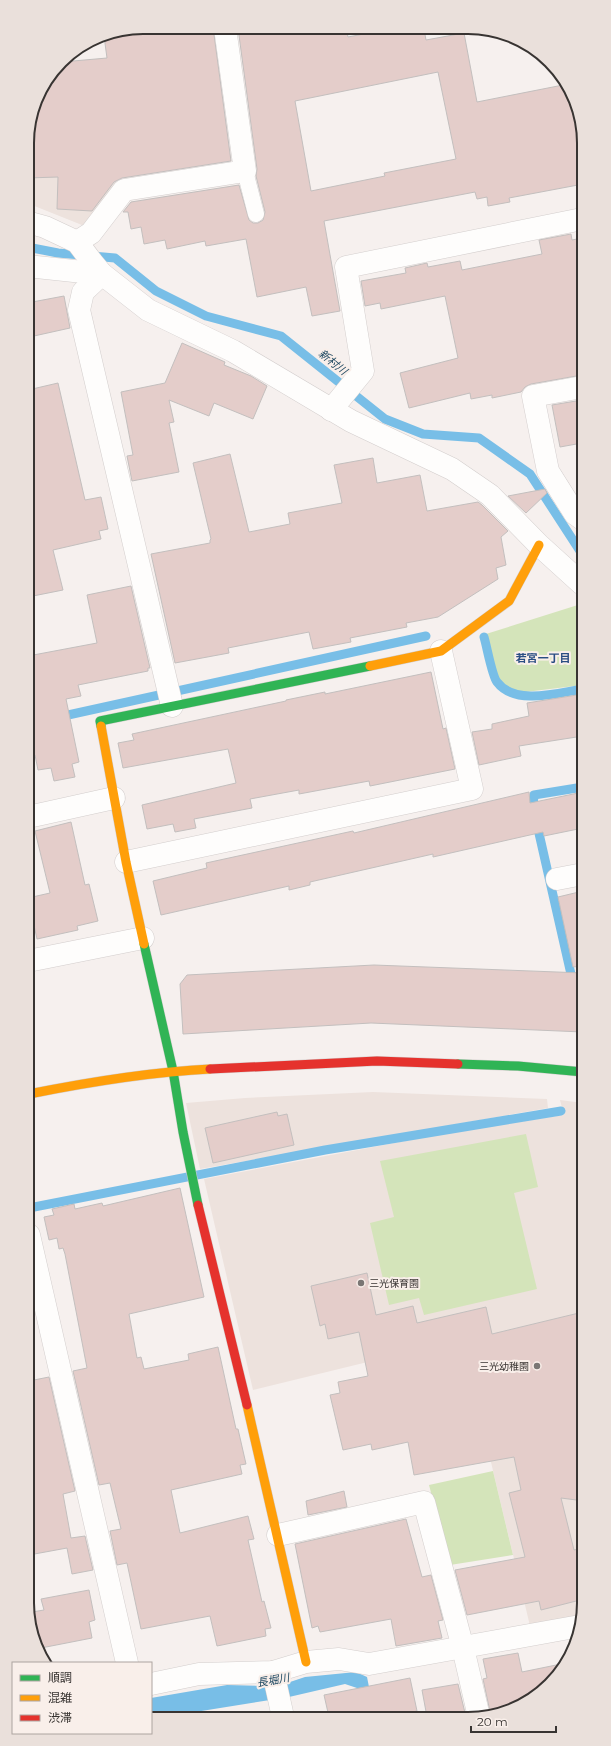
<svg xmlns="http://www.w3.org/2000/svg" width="611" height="1746" font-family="Montserrat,'Noto Sans JP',sans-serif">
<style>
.built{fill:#ede2dd}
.green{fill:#d4e4ba}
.water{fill:#78bee7}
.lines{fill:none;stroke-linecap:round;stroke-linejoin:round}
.stream{stroke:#78bee7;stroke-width:9}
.building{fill:#e4cdca;stroke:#c3bfbe;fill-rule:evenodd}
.lane-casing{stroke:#d3cecd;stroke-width:17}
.street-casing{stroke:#d3cecd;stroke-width:23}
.fast-casing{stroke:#d3cecd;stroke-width:10}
.slow-casing{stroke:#d3cecd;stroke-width:10}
.jam-casing{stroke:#d3cecd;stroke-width:10}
.lane{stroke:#fefdfc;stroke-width:16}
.street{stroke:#fefdfc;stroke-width:22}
.fast{stroke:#30b455;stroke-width:9}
.slow{stroke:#ff9f0a;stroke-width:9}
.jam{stroke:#e5322d;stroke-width:9}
.poi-dot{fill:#7a7674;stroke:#f9efea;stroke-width:1.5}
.labels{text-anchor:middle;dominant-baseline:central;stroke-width:4;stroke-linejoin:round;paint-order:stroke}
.poi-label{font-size:10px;fill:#383432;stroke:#f9efea;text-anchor:start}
.water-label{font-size:11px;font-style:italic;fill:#204a63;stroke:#f9efea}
.neighbourhood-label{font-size:11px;font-weight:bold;fill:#2a4d83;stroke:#f9efea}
.rim{fill:none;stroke:#383432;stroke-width:2}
</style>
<rect width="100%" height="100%" fill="#f6f0ee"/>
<g class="built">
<path d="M36,103L47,127L103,123L116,184L87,227L27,203V135Z"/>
<path d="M373,1092L547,1099L548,1108L200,1169L186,1103L245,1098Z"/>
<path d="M560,1100L583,1103L584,1611L582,1618L530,1626L480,1416L384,1358L253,1390L204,1179L458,1131L564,1115Z"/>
</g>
<g class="green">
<path d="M581,604L582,607L583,685L517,693L498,681L486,634Z"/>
<path d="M526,1134L538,1187L514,1193L537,1289L424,1315L419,1298L389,1305L370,1223L394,1217L380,1161Z"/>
<path d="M493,1471L513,1555L450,1565L429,1485Z"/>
</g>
<path class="water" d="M356,1672L367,1677L375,1717H362L357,1688L345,1684L289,1697L164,1717H151V1698L227,1685L262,1686L287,1683L305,1677Z"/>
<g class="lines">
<g class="stream">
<path d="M27,247L58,253L115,258L156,291L206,316L281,336L385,419L423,434L479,438L530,474L582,554"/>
<path d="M484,637C487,647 492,676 497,682C515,706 558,693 583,689"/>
<path d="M59,717L426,636"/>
<path d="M573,983L533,807L534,795L583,787"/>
<path d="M29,1208L325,1150L561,1111"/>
</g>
</g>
<g class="building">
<path d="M168,27H213L231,161L122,178L114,182L92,211L57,209L58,177L27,178V135L39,92L62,62L107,58L104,36L168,30Z"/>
<path d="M238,28H346L348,37L390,29H424L426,40L464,33L477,102L563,85L582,120L577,121L582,144V177L577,178L578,185L509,198L510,202L488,206L487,197L477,199L475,192L324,221L340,311L312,316L306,287L257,297L246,239L206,246L205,241L167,249L165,240L144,244L141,227L131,229L128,212H123L131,202L239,185L249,220L253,223H258L263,220L265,212L256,176L257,169ZM438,72L456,159L384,173L385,176L311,191L295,101Z"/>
<path d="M571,234L572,240L582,238V375L531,384L525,387L521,392L492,398V395L471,399L470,393L409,408L400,373L458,358L445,296L381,309L380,303L365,306L361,281L406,273L405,268L427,263L428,267L460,261L462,270L542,254L539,240Z"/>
<path d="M64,296L70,328L34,336L27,303Z"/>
<path d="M182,343L225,362L224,365L251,376L267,386L253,419L214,403L209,416L169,400L174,422L169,423L179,472L132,481L127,456L133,455L121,392L165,383Z"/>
<path d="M58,383L85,500L101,497L108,529L99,531L101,539L53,550L63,590L28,597V390Z"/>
<path d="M582,400V443L560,447L552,405Z"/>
<path d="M230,454L249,532L290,524L288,513L342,503L334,465L373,458L377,483L420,475L427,511L478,502L482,505L508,531L501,537L506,565L496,568L498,579L438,617L406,623L407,627L350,638L351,642L313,649L309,632L228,648L229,653L175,663L151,554L210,543V540L211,539L193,463Z"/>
<path d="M545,489L547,493L526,513L508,496Z"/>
<path d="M131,586L150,668H148V671L78,685L81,696L66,699L79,762L72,764L75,777L54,781L51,768L38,770L35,755L31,756L28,740V656L97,643L87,595Z"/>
<path d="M431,672L443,729L446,728L455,769L370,786L369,781L299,794V790L250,799L252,808L194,819L196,828L175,832L173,824L147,829L142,805L236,783L228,749L123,768L118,743L134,740L132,734L286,701V700L325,692V694Z"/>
<path d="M583,694V736L519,746L521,756L479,765L472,732L492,729V724L529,716L527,703Z"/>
<path d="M529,792L530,803L583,792V828L544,836L543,832L433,857V854L310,882V885L289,890V886L161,915L153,881L207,868L206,863L353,831L354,833Z"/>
<path d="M71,822L85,885L89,884L98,921L77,926L78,930L37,939L28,898L50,893L35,831Z"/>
<path d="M583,891V966L573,967L558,897Z"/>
<path d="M374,965L583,973V1032L371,1023L183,1034L180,984L187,975Z"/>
<path d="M277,1112L278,1116L287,1114L294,1145L213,1163L205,1128Z"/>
<path d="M180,1188L204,1297L129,1314L137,1358L141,1357L144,1369L189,1360L188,1354L218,1347L236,1429H238L246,1464L240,1465L242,1474L171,1490L180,1533L248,1516L254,1539L248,1540L262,1602L264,1601L271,1628L265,1629L266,1636L217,1646L210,1616L141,1629L127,1563L117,1565L110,1531L121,1529L110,1483L99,1485L73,1371L87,1368L65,1254L63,1248L59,1249L57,1238L49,1240L44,1217L54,1215L52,1209L74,1204L75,1209L102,1203L103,1206Z"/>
<path d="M367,1273L376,1315L413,1306L417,1323L486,1307L492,1334L583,1312L584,1501L561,1498L574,1550L584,1548V1599L541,1610L539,1601L467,1615L455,1570L525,1557L509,1493L521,1490L514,1457L414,1475L408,1442L372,1450L371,1444L343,1450L330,1395L340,1393L338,1382L368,1376L359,1332L328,1339L325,1324L320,1326L311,1286Z"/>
<path d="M49,1377L75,1491L63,1494L71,1538L85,1536L93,1570L72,1574L67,1548L29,1555V1381Z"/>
<path d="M344,1491L347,1507L308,1515L306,1501Z"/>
<path d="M406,1519L422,1577L431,1575L443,1620L438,1621L442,1638L396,1646L391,1619L320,1632L318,1626L312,1628L295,1544Z"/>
<path d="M89,1590L95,1620L89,1622L92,1638L41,1648L38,1643L32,1612L44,1610L41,1599Z"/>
<path d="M518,1653L522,1672L566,1663L555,1679L526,1703L491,1716L483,1679L487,1678L483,1659Z"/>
<path d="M410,1678L417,1711L389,1717H329L324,1695Z"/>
<path d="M458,1684L466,1717H427L422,1690Z"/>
</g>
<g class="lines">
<defs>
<path id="lane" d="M245,171L256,214"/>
<g id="street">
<path d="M27,222L45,227L77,242L92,262L102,274L148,310L233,351L351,421L452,469L490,495L539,545L582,584"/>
<path d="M77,242L91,233L124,190L245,171L225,28"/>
<path d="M27,266L102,274"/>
<path d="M102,274L83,292L79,310L172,706"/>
<path d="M582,387L533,396L548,471L575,514L582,519"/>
<path d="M331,410L363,371L346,267L582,219"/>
<path d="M28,817L114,798"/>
<path d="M126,862L472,789L441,651"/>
<path d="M557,879L583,874"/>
<path d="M28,961L143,938"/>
<path d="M29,1235L127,1663"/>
<path d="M278,1535L424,1502L463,1648L479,1717"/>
<path d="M273,1672L283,1717"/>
<path d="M151,1684L199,1674L273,1672L306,1662L339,1659L369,1664L580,1626"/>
</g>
<g id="fast">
<path d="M101,726L100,721L370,666"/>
<path d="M144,944L173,1071L183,1132L198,1205"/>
<path d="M458,1064L518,1066L583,1072"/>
</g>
<g id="slow">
<path d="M370,666L441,651L509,601L539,545"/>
<path d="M101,726L126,862L144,944"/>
<path d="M29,1094C89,1082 150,1072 210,1069"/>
<path d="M247,1405L306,1662"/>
</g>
<g id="jam">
<path d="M210,1069L377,1061L458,1064"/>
<path d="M198,1205L247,1405"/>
</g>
</defs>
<use href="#lane" class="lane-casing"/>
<use href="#street" class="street-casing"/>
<use href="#fast" class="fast-casing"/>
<use href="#slow" class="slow-casing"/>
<use href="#jam" class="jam-casing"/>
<use href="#lane" class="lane"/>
<use href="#street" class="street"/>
<use href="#fast" class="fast"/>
<use href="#slow" class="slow"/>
<use href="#jam" class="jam"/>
</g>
<g class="poi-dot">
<circle cx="361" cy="1283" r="4"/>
<circle cx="537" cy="1366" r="4"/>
</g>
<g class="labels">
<g class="poi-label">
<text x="369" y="1283">三光保育園</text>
<text x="529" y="1366" text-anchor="end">三光幼稚園</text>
</g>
<g class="water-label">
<text transform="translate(333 362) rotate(39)">新村川</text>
<text transform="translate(273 1680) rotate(-10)">長堀川</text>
</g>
<g class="neighbourhood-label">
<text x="543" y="658">若宮一丁目</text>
</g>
</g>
<path d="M0 0H611V1746H0ZM143 34H468A109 109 0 0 1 577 143V1603A109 109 0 0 1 468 1712H143A109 109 0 0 1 34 1603V143A109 109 0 0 1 143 34Z" fill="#eae0db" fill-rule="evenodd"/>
<path class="rim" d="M143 34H468A109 109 0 0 1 577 143V1603A109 109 0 0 1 468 1712H143A109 109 0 0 1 34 1603V143A109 109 0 0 1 143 34Z"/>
<rect x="12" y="1662" width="140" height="72" fill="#f9efea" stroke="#aca4a0"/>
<rect x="20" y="1675" width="20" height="6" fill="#30b455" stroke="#aca4a0"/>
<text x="48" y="1682" font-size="12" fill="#383432">順調</text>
<rect x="20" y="1695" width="20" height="6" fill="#ff9f0a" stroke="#aca4a0"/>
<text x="48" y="1702" font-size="12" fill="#383432">混雑</text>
<rect x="20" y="1715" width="20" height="6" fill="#e5322d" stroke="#aca4a0"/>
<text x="48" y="1722" font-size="12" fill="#383432">渋滞</text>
<path d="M471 1726v6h85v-6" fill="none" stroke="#383432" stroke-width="2"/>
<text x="477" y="1726" font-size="12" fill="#383432" stroke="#f9efea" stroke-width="3" paint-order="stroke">20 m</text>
</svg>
